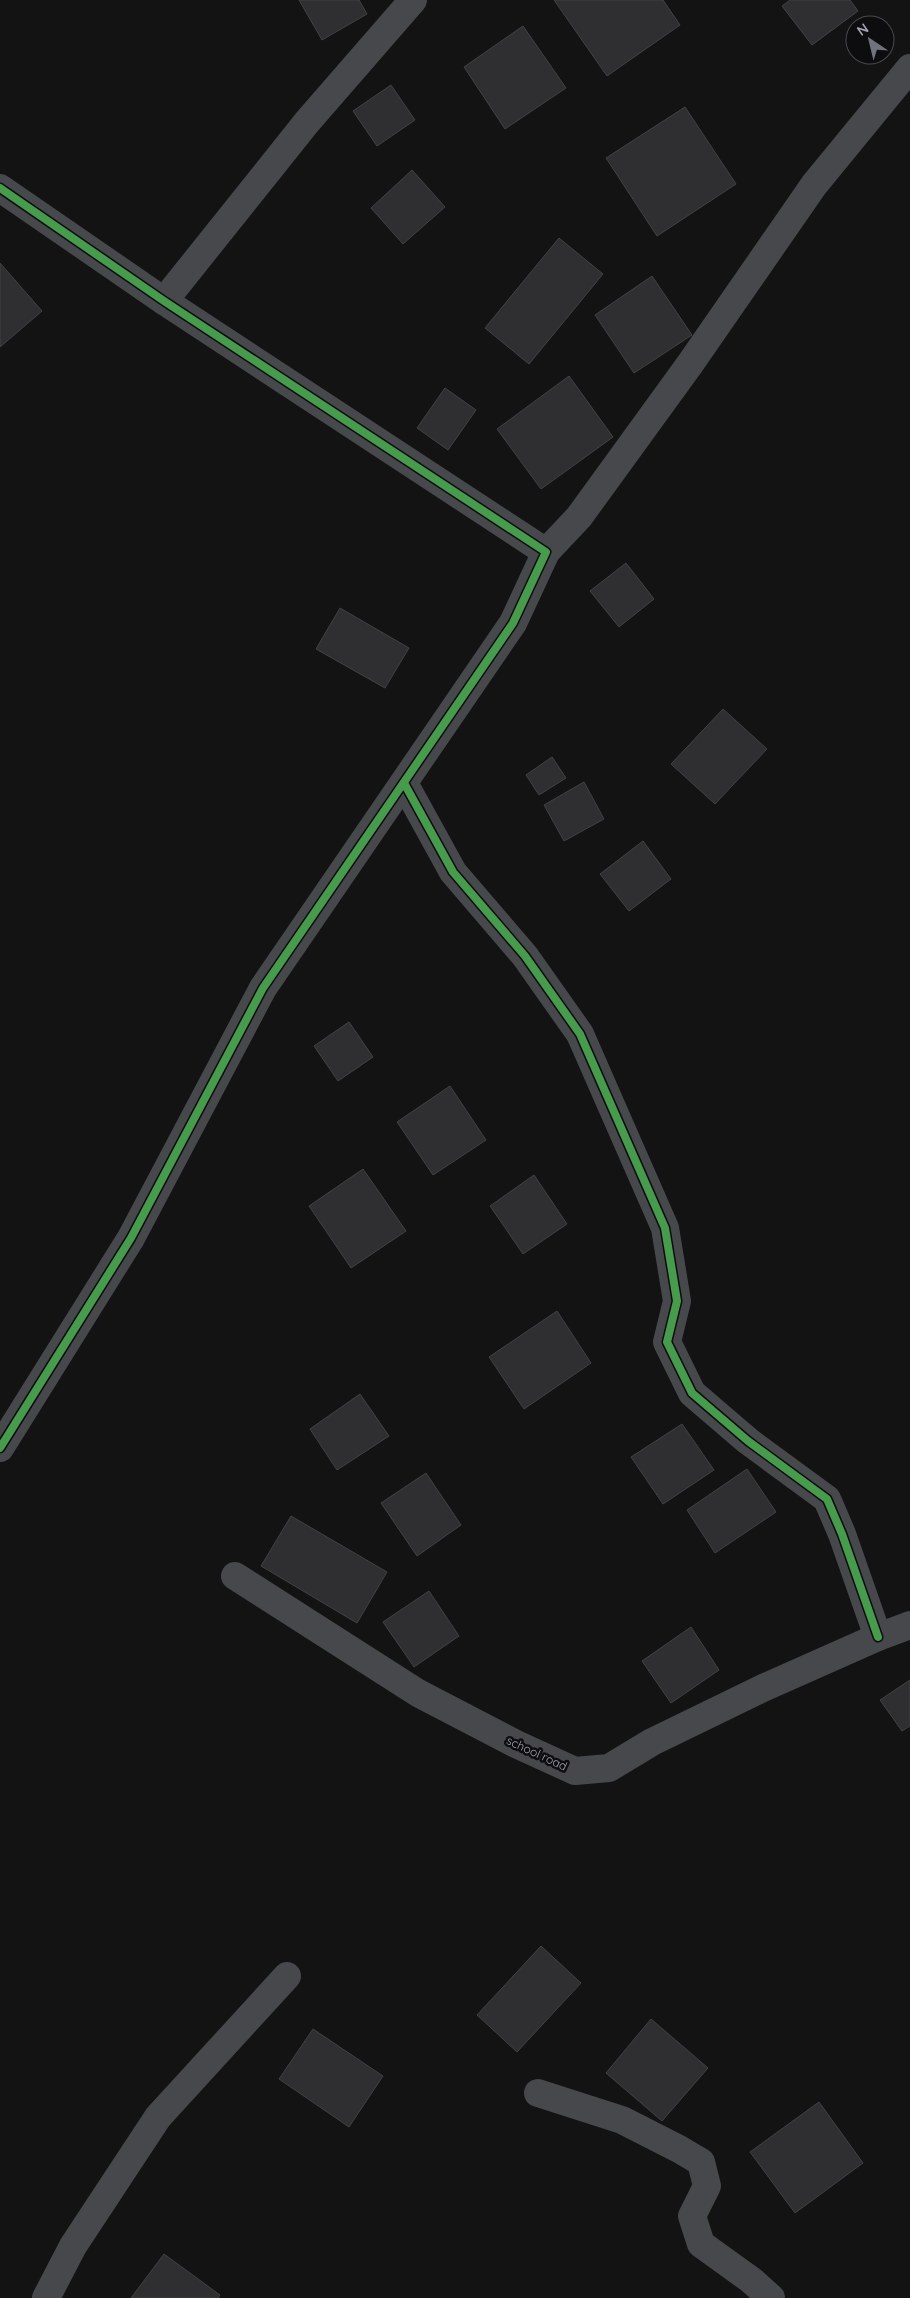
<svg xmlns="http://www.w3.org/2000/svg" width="910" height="2298" font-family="Quicksand,sans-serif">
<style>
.building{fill:#2f2f31;stroke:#424246}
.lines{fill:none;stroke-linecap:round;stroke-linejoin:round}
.minor{stroke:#47484c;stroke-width:28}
.cycleway-casing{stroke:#0d0d0f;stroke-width:11}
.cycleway{stroke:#469c4c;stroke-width:8}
.labels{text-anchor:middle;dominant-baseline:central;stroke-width:5;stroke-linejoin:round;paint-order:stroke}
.street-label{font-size:12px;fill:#a4a6b4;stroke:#0d0d0f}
</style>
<rect width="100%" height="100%" fill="#131313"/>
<g class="building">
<path d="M299,0H359L367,14L322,40Z"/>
<path d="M554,0H663L680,25L607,76Z"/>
<path d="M790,0H850L858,11L812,45L782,6Z"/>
<path d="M523,26L566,88L505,129L464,67Z"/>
<path d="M391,85L415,120L377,146L353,111Z"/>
<path d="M685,107L736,184L657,236L606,158Z"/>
<path d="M412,170L445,207L403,244L371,208Z"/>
<path d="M559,238L603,274L529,364L485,328Z"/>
<path d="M0,263L42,311L0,347Z"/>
<path d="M652,276L692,335L634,373L595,315Z"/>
<path d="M569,376L613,437L541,489L497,429Z"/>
<path d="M445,388L476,410L448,450L417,428Z"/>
<path d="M626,563L654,599L619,627L590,591Z"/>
<path d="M340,608L409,648L385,688L316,649Z"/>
<path d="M723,709L767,749L715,804L671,764Z"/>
<path d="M552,757L566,778L539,795L526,775Z"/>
<path d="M584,782L604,819L564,841L544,805Z"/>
<path d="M643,841L671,879L629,911L600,874Z"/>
<path d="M349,1022L373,1057L338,1081L314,1046Z"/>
<path d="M450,1086L486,1140L433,1175L397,1122Z"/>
<path d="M363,1169L406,1231L351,1268L309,1206Z"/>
<path d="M534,1175L567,1224L523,1254L490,1206Z"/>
<path d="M557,1311L591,1363L524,1409L489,1357Z"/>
<path d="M360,1394L389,1436L337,1470L310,1429Z"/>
<path d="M682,1424L714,1470L663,1504L631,1457Z"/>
<path d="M747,1469L776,1512L715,1553L687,1510Z"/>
<path d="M426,1473L461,1525L417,1556L381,1503Z"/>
<path d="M291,1516L387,1572L357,1623L261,1566Z"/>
<path d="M429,1591L459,1636L414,1667L383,1622Z"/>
<path d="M691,1627L719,1670L671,1703L642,1661Z"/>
<path d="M910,1680V1726L902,1731L880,1700Z"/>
<path d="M541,1946L581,1983L517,2052L477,2015Z"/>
<path d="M651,2019L708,2068L662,2121L606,2073Z"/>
<path d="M313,2029L383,2076L349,2127L279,2079Z"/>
<path d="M819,2102L863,2163L795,2213L750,2152Z"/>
<path d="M164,2254L220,2295L218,2298H131Z"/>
</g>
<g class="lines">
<g class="minor">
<path d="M0,188L164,301L546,552L513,623L263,988L131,1238L0,1448"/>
<path d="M164,301L307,122L413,0"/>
<path d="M546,552L579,517L690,364L814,185L910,68"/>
<path d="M404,783L453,872L525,956L580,1034L665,1228L677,1301L667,1342L692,1393L748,1441L827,1499L842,1534L878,1637"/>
<path d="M235,1576L418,1693L516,1744L575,1771L609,1768L652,1742L763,1688L878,1637L910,1625"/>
<path d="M538,2093L622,2120L679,2149L701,2162L707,2186L692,2216L701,2244L751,2280L771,2298"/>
<path d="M46,2298L73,2246L158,2117L287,1976"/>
</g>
<defs>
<g id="cycleway">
<path d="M0,188L164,301L546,552L513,623L263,988L131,1238L0,1448"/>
<path d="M404,783L453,872L525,956L580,1034L665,1228L677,1301L667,1342L692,1393L748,1441L827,1499L842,1534L878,1637"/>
</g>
</defs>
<use href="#cycleway" class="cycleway-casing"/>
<use href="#cycleway" class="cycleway"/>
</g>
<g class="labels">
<g class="street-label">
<text transform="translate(537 1753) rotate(25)">school road</text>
</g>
</g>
<g transform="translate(870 40) rotate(325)"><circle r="24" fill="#0d0d0f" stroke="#494a51"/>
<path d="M0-4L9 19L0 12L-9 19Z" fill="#71737c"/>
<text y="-8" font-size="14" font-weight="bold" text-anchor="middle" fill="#a4a6b4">N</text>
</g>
</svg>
